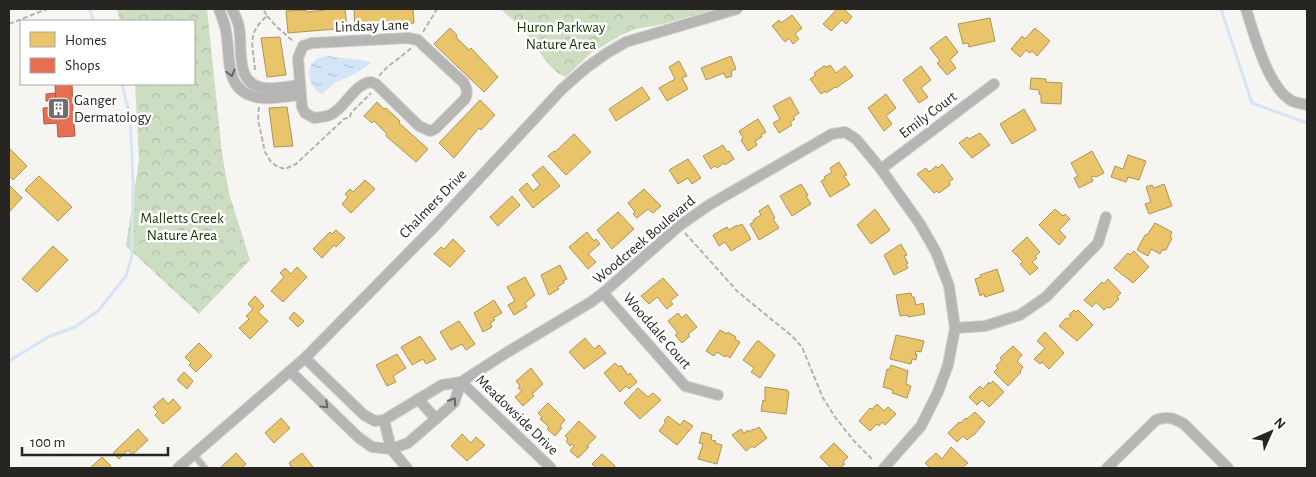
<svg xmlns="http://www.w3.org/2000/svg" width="1316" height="477" font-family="'Alegreya Sans',sans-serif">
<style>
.forest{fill:url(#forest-crowns)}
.water{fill:url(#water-ripples)}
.homes{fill:#e9c46a;stroke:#af9454}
.shops{fill:#e76f51;stroke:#ad5943}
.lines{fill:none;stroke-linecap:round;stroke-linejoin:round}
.stream{stroke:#d3e5f6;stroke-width:3}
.service-casing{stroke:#d1d0cd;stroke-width:8}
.minor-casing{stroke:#d1d0cd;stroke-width:12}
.path{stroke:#b2b2b1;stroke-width:2;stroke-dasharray:5 2.5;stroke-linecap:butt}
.service{stroke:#b6b5b4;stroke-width:5}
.minor{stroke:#b6b5b4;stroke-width:10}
.oneway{stroke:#676664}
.labels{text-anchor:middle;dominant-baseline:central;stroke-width:5;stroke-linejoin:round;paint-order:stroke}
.street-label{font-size:15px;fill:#272522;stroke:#fff}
.park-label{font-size:15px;fill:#153300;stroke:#fff}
.poi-label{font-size:15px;fill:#272522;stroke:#fff;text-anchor:start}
</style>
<defs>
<pattern id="forest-crowns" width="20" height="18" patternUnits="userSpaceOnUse" patternTransform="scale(1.25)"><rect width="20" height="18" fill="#ccddc1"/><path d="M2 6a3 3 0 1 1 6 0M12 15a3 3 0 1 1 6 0" fill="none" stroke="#afbea6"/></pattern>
<pattern id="water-ripples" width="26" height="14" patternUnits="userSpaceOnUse" patternTransform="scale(1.25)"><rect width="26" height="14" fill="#d3e5f6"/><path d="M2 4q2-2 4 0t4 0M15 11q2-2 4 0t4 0" fill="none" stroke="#b5c4d3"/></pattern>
</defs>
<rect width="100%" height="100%" fill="#f7f5f2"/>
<g class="forest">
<path d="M117,9H207L222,153L229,193L250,260L199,314L126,246L139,160L135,84H194V21H120Z"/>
<path d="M501,9H716L663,24L636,29L621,35L591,53L566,77C549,71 540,50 529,37C522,26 510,18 501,9Z"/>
</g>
<path class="water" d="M328,56C339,58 364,59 371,63L357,73L336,82L322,94C311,90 305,72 313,62C316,58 323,57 328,56Z"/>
<g class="homes">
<path d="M324,9H345L347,28L288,33L286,11L306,10L307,12L325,10Z"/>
<path d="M354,9H413L414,23L355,28Z"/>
<path d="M837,9H844L852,17L846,24L842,20L831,31L823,24Z"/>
<path d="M792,15L802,28L795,34L799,39L793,44L789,38L785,42L772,26L779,20L781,23Z"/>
<path d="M990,18L995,41L969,47L968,43L963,44L958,24Z"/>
<path d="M450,28L457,35L456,37L469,50L471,48L498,77L484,92L434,44Z"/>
<path d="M1035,28L1050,41L1037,56L1032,51L1030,53L1026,50L1020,57L1011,49L1022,36L1025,39Z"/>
<path d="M946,36L958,52L950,60L956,68L947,75L937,63L940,61L930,48Z"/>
<path d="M280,37L286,75L267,77L261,38Z"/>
<path d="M731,56L736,69L731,71L732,76L726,78L724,73L706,80L701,68Z"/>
<path d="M679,61L687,76L682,78L688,89L667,101L659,88L675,79L669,67Z"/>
<path d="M830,65L836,73L845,66L853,76L836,88L835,87L826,93L825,91L821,94L810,79L816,75L814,73L824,66L827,67Z"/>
<path d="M921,66L931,80L921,88L928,97L919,103L903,80Z"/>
<path d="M1031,78L1046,79V82L1062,83L1061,104L1041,103V95L1039,94V90L1030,89Z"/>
<path d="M642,87L650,99L616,121L609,109Z"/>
<path d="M886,94L896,108L886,116L892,124L884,131L868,108Z"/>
<path d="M790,97L799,113L793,117L795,119L790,122L792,125L779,133L773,123L780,119L773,106Z"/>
<path d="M480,100L495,115L481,130L479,128L454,158L439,143Z"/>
<path d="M377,102L384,109L386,108L400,121L399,123L428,149L416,162L386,136L387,134L374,121L372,123L364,116Z"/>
<path d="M287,107L293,146L274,147L269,108Z"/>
<path d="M1024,109L1036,130L1012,144L1000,124Z"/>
<path d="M758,119L766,132L761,135L762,137L755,141L757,145L748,151L741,140L743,138L739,131Z"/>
<path d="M980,133L990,145L972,158L959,143L967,137L969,139Z"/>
<path d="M574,134L591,152L566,175L548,156L554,151L555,152Z"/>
<path d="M723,145L727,152L729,151L734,159L725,165L724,163L717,168L715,166L711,169L703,156Z"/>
<path d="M9,148L27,166L13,180L9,176Z"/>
<path d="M1092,151L1104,173L1096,177L1095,176L1091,177L1093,181L1079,188L1074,178L1078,176L1071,163Z"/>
<path d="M1128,155L1146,161L1139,180L1128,177L1126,182L1111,177L1115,166L1123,169Z"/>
<path d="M688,159L701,178L692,184L688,178L678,184L669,170Z"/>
<path d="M839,162L847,175L844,176L850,185L830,197L821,181L825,179L824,177L832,172L830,168Z"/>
<path d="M942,164L953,179L949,182L950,185L939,193L937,191L934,193L917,174L926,168L929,172L936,166L938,168Z"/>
<path d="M543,166L560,186L533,208L519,190L527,183L533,191L540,185L532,175Z"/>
<path d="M39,176L72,207L58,221L25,190Z"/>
<path d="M365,180L375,189L351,213L342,204L348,197L345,194L350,189L353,192Z"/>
<path d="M801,184L808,195L806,196L811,204L792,216L780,196Z"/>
<path d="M1164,184L1172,206L1149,214L1145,204L1151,202L1146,187L1152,185L1154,188Z"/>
<path d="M9,185L22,198L9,212Z"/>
<path d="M644,189L661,206L653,213L648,209L637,218L633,214L635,212L628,203Z"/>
<path d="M512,196L520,205L498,226L490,217Z"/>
<path d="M768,205L775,218L773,219L779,228L759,240L750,224L754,222L753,220L761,215L759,211Z"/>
<path d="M875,209L890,230L871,244L857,225Z"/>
<path d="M1055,209L1063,216L1065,214L1070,219L1059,230L1066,237L1059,245L1039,225Z"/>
<path d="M618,212L634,229L612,249L597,230Z"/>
<path d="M1155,223L1172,232L1170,237L1172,238L1166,250H1162L1160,254L1151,249L1148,256L1137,250L1145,235H1147Z"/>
<path d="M742,224L751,239L731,251L725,242L719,246L713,235L727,227L729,230L737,225L738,226Z"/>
<path d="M336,230L345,238L336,247L334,245L322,258L313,249L330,232L332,234Z"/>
<path d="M587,232L594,241L596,239L600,244L588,254L596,262L588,269L569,247Z"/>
<path d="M1027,237L1040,252L1035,256L1037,258L1032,262L1038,268L1030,275L1020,264L1023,262L1012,251Z"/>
<path d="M453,239L465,251L450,267L434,254L441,247L444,249Z"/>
<path d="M901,244L907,255L904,256L908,263L906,264L908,268L894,275L884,255Z"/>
<path d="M53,246L68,260L37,292L22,279Z"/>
<path d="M1134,251L1149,267L1133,283L1114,268L1128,253L1130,255Z"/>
<path d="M560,265L567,279L563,281L564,283L557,287L559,289L549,295L541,275Z"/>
<path d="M297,267L307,277L283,302L271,291L284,277L280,273L285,268L291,274Z"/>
<path d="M997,269L1004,291L985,297L984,294L980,296L975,279L981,277L980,275Z"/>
<path d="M525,277L535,295L525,303L527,307L514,315L508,305L515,301L507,287Z"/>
<path d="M663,278L678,295L670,301L673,304L667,309L657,297L649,304L641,296Z"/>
<path d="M1108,279L1121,293L1117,297L1119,299L1110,308L1107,307L1104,310L1096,302L1092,307L1084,300L1102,282L1104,284Z"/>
<path d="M911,293L912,297H914L916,305L923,303L925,314L908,317V315L900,316L896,295Z"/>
<path d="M255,296L264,306L258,312L268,321L250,339L239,328L249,319L246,316L253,309L248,304Z"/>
<path d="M494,300L502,313L493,318L495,320L490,323L492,327L483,332L474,313Z"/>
<path d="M1074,310L1076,312L1078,310L1093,325L1077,341L1059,326L1066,318L1068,319L1071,316L1069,315Z"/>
<path d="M294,312L304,321L298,327L289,318Z"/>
<path d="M678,313L682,318L686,314L697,327L688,334L690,336L682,343L675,335L678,333L668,321Z"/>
<path d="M459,321L475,344L466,350L462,344L451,350L440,332Z"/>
<path d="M720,330L727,334L728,332L736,337L735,339L740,342L730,358L726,355L725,357L717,352L714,356L706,351Z"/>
<path d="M1045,332L1064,353L1049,369L1042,362L1040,364L1034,359L1045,348L1037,341Z"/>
<path d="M896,335L924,341L921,352L916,351L915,354H917L916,360L912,359L911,364L890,359Z"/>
<path d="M420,336L436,359L426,364L423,359L412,365L401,347Z"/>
<path d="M585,338L594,349L599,345L606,353L584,369L569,352Z"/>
<path d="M757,341H759L775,355L760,378L751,372L754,368L743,360Z"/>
<path d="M199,343L212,356L196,372L189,365L191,363L185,357Z"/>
<path d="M1013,346L1022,355L1017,361L1023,367L1020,371L1021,372L1008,386L994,372L998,368L996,366L1002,360L1000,358Z"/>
<path d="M397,354L406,368L393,376L396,382L387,386L376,365Z"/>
<path d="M615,363L619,367L621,365L628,375L630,373L637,382L629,389L626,386L620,392L604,373Z"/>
<path d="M891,365L908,371L906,384L911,386L907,398L892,393L893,390L883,387L887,369L889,370Z"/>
<path d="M531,368L543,384L532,394L534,396L523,406L515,397L522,391L518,388L520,386L516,381Z"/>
<path d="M184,372L193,381L187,389L177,380Z"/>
<path d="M993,381L1004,392L989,407L982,400L977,405L969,397L980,386L983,389L989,382L990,384Z"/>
<path d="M765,387L787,390L789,392L786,414L761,411L763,400L765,401Z"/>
<path d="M638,388L648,397L653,393L661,400L640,419L624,403Z"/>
<path d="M163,398L168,404L173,399L181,408L163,424L155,415L158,412L153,407Z"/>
<path d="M548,403L565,420L560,426L562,428L555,436L547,429L549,427L540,419L542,417L538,413Z"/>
<path d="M877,404L884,411L888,407L896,414L885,425L882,422L879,426L877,424L870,431L859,421L870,408L872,409Z"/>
<path d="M975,412L985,422L974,435H973L967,440L963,436L957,442L948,433L959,422L960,423L966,418L967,419Z"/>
<path d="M668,416L680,425L684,420L693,426L677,445L659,431L666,422L664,421Z"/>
<path d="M281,418L290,428L274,443L265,433Z"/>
<path d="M579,421L596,437L587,446L589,447L578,458L570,451L574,446L572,444L570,446L566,441L568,439L565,436Z"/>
<path d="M759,427L767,438L754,448L752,446L746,451L732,435L741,429L744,433L748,430L749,432L753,429L754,430Z"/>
<path d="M138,429L148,440L132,455L128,450L119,459L113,453Z"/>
<path d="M702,432L712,435L711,440L716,441L715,443L722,445L717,464L698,459L703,444L699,443Z"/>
<path d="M462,434L471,443L476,437L485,445L467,461L451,446Z"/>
<path d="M834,443L848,457L843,462L845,464L841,467L843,468H831L820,457Z"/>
<path d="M951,447L968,463L962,468H930L925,463L936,453L942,459Z"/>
<path d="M236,453L246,464L242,468H220Z"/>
<path d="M302,453L313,467L311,468H290L291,466L289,463Z"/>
<path d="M602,454L614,465L616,468H596L592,464Z"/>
<path d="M102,457L111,466L109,468H90Z"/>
</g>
<g class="shops">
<path d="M55,84H72L73,111H81V122L74,123L75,136L58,137L57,123L44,124L43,108L56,107Z"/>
<path d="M55,93L56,101H46V94Z"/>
</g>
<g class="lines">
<g class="stream">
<path d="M89,9L94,21"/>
<path d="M1221,9L1252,103L1307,123"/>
<path d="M9,361L48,337L75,327L99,310L126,276L132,256L133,181L130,117L122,84"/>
</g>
<defs>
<path id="service" d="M194,455L205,468"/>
<g id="minor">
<path d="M219,9C221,16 225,23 226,31C231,59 223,94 262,98C275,99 289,96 301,95"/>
<path d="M232,9C235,15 238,21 239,27C243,49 234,85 265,88C276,89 289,86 300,85"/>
<path d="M1246,9C1254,34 1268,88 1292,101C1297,103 1303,104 1307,105"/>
<path d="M408,38L418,40L422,44L464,83C467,89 468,93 465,99L435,129L430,131L419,126L376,84L371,82C353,84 346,108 330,115C325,117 319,117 314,118L305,113L302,107L298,58L303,46L312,43Z"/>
<path d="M881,169L994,84"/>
<path d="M603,293L685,386L718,395"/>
<path d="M955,328L985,326L1020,315L1046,297L1098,243L1106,217"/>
<path d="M305,358L364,415L375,421L384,420L442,385L461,382L506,353L591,302L603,293L679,226L709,205L832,134L845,132L856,139L881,169L920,224L936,252L949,286L955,328L948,365L938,392L921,426L884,468"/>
<path d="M290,371L358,437L372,447L391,449L408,443L454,403L461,382"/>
<path d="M461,382L551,468"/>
<path d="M418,399L436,419"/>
<path d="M384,420L391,449L407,468"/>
<path d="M178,468L305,358L436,225L562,89L586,68L607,53L626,42L737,9"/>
<path d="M1107,468L1156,420C1167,416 1174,418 1184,424L1228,468"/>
</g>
</defs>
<use href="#service" class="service-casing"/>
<use href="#minor" class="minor-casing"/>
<g class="path">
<path d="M267,16L277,27L294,42"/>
<path d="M9,24L47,9"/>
<path d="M423,32L437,9"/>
<path d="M255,70C253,45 246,34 267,16L263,9"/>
<path d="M379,76C388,64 401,58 411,48"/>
<path d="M259,107L258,120L265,152L271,162L278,167L285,169L296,164L344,119L350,117L351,113L371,93"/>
<path d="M685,233L738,292L792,336L802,347L823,398L835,417L854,441L873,460"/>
</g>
<use href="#service" class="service"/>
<use href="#minor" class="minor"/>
</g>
<defs><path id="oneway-chevron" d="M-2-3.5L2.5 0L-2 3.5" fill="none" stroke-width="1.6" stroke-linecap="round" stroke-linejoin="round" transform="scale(1.25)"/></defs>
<g class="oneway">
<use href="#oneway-chevron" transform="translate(231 73) rotate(75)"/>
<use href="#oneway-chevron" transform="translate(453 401) rotate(-57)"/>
<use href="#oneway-chevron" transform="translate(325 405) rotate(44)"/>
</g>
<defs>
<symbol id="building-square" viewBox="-11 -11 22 22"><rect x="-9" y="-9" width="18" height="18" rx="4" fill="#706e6b" stroke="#fff"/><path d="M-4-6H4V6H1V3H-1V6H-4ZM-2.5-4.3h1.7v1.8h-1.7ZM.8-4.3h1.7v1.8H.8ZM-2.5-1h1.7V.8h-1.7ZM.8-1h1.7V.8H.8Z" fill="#fff"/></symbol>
</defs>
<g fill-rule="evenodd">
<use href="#building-square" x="46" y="96" width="25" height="25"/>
</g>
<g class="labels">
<g class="street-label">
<text transform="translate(372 26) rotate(-2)">Lindsay Lane</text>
<text transform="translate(928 115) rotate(-37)">Emily Court</text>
<text transform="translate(433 204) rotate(-46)">Chalmers Drive</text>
<text transform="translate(644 240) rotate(-40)">Woodcreek Boulevard</text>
<text transform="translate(657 331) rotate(49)">Wooddale Court</text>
<text transform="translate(517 415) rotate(44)">Meadowside Drive</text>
</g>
<g class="park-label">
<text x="561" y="27">Huron Parkway<tspan x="561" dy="17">Nature Area</tspan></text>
<text x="182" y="218">Malletts Creek<tspan x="182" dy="17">Nature Area</tspan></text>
</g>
<g class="poi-label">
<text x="74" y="100">Ganger<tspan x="74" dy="17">Dermatology</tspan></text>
</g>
</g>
<rect width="1316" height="477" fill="none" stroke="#272522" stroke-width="20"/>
<rect x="20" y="20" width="175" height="65" fill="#ffffff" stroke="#a9a8a7"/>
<rect x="30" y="32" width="25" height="15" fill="#e9c46a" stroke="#a9a8a7"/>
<text x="65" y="45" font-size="15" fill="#272522">Homes</text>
<rect x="30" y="58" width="25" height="15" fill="#e76f51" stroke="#a9a8a7"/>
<text x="65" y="70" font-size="15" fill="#272522">Shops</text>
<g transform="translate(1271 432) rotate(45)" stroke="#ffffff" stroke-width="4" paint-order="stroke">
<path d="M0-4L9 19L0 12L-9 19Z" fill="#272522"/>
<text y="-8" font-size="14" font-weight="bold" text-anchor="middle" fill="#272522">N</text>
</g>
<path d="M22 447v8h146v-8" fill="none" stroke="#272522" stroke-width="2.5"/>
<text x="30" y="447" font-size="15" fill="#272522" stroke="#ffffff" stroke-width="4" paint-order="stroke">100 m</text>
</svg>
